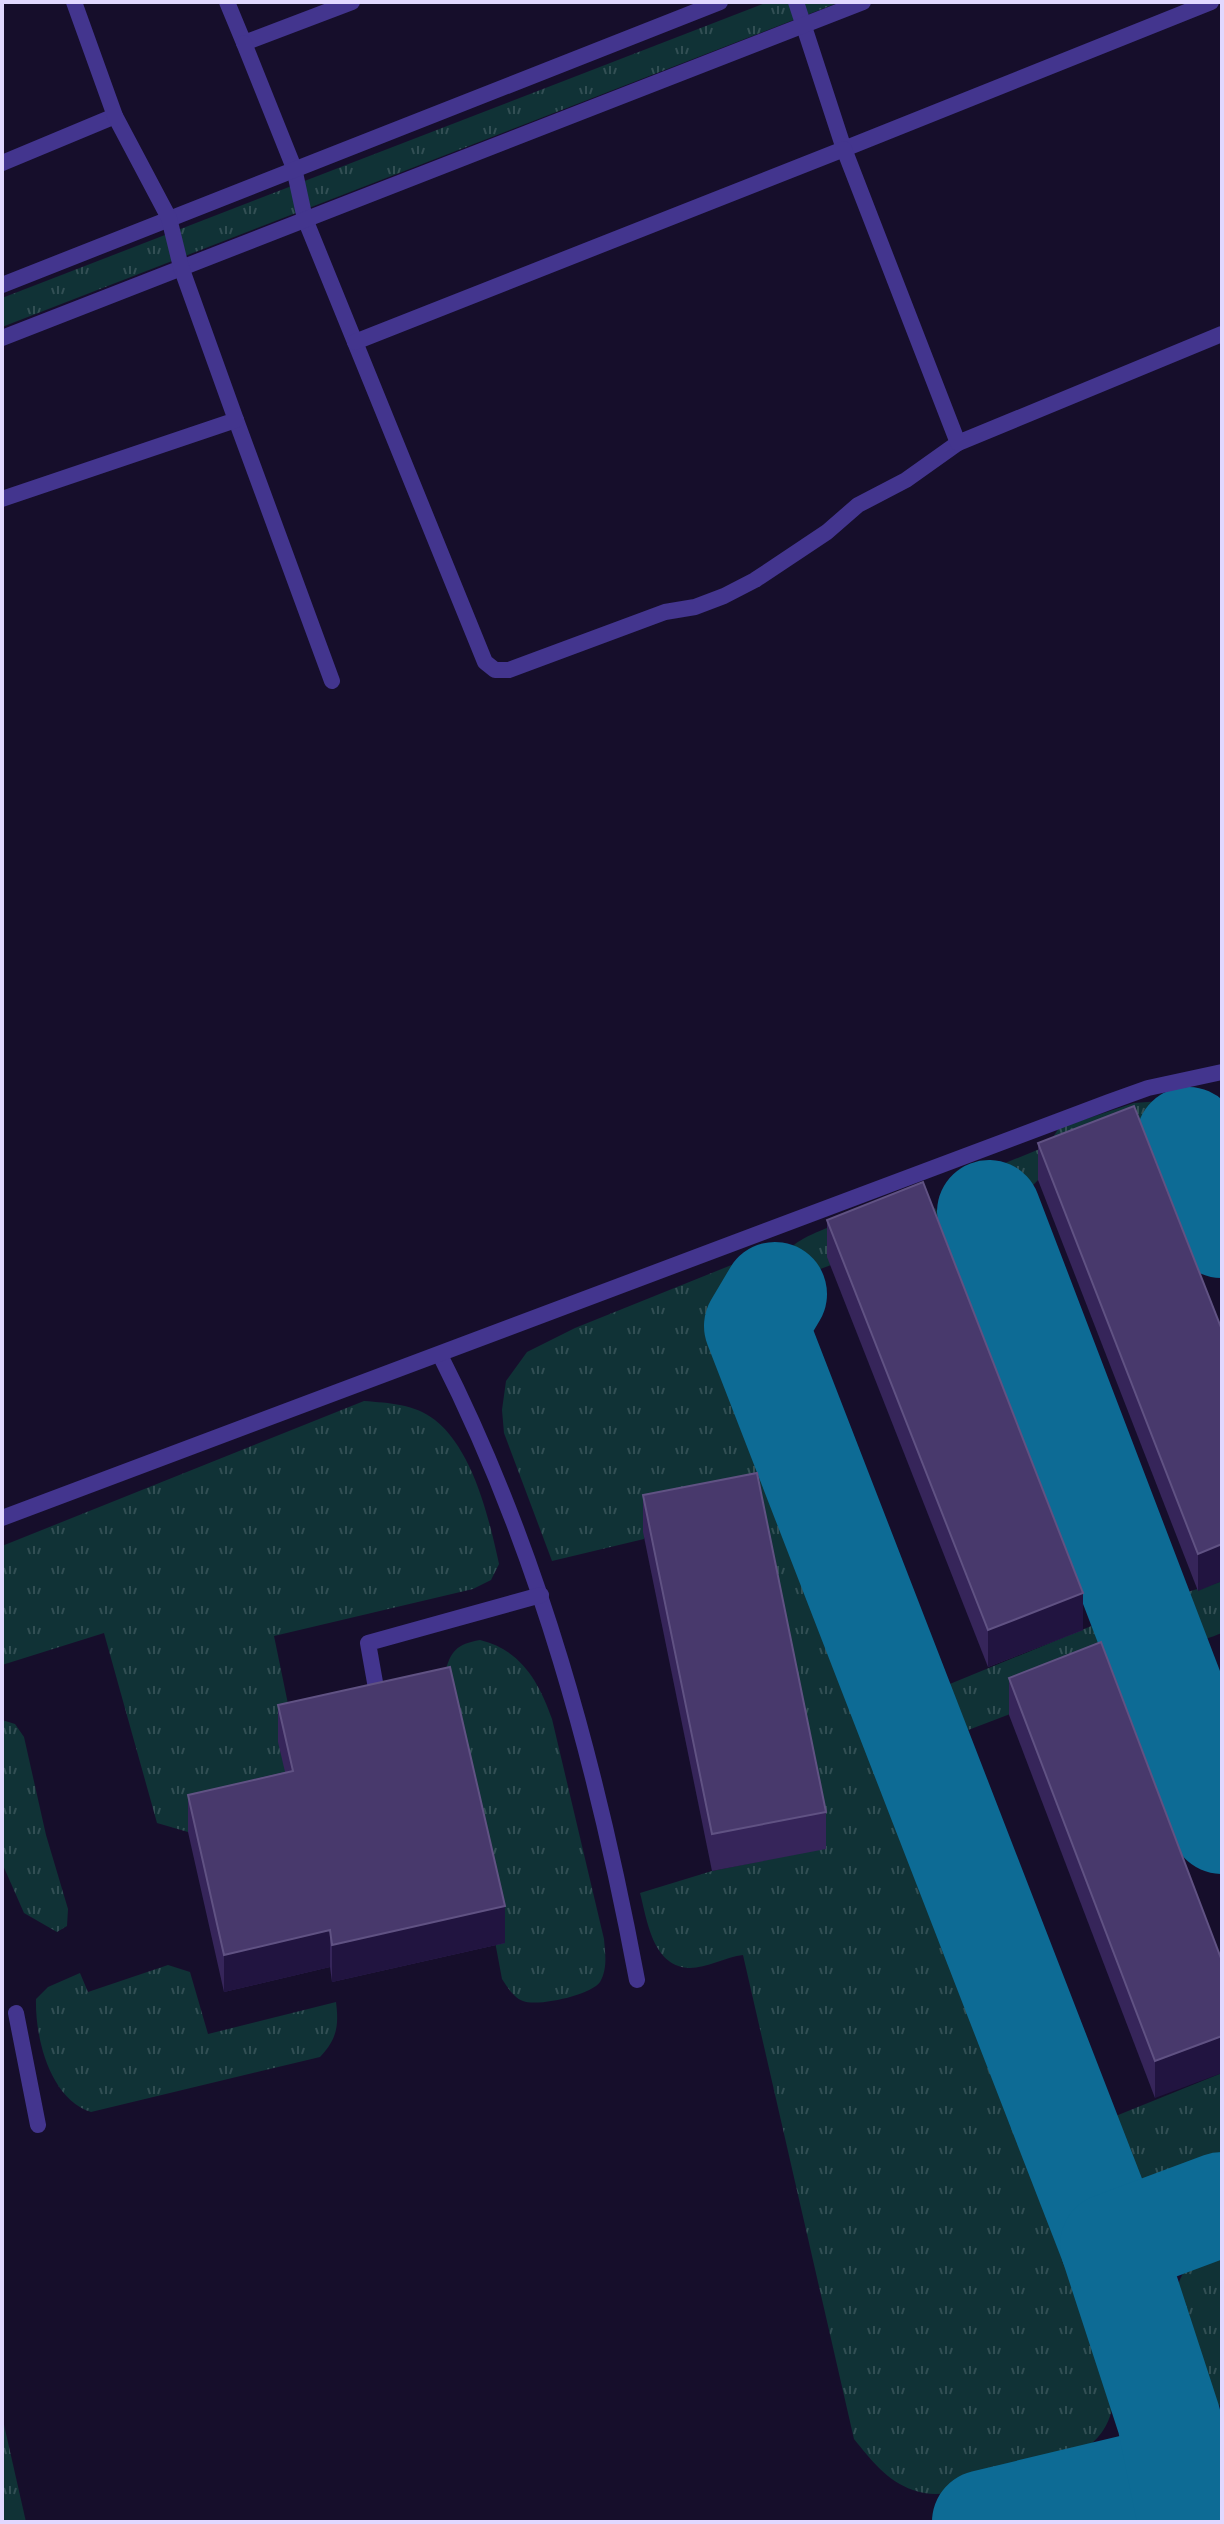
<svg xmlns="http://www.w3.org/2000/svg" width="1224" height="2524" font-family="Quicksand,sans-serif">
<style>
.grass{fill:url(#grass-tufts)}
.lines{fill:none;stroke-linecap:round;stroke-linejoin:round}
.taxiway{stroke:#0d6b95;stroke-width:104}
.lane{stroke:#43358e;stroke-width:16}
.wall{fill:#36255a}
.shaded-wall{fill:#211440}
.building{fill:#48396c;stroke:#605283;stroke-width:2}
</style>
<defs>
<pattern id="grass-tufts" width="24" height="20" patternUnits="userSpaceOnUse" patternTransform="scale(2)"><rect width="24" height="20" fill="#103236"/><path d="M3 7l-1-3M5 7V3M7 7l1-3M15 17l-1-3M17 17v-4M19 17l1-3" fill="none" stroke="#324f54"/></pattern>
</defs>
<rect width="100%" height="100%" fill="#160e2b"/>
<g class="grass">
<path d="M768,2H840L2,327V298Z"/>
<path d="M1160,1101L1177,1105L1183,1125L1038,1180C1025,1196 996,1203 976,1209L960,1201L958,1188L966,1179L1047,1146L1059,1128L1134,1103Z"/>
<path d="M926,1202L936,1209L939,1217L936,1225L828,1257L831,1265L786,1282C782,1268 781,1259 791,1248C810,1227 898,1206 926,1202Z"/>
<path d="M734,1264L746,1265L761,1293L709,1314L1111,2363C1130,2452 1059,2466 991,2482C965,2489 939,2500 913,2490C887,2481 871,2460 854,2439L743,1955C726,1957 704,1969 688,1968C652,1965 647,1919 640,1893L712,1871L825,1848L644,1532V1539L552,1561L504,1433L502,1410L506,1381L527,1352L575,1328Z"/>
<path d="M364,1401C389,1403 415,1404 435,1420C473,1450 489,1518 499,1564L491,1580L473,1589L274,1636L295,1738L293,1808L188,1832L157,1823L104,1633L2,1665V1546Z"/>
<path d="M1222,1581V1633C1201,1641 1187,1647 1167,1632C1162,1589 1190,1594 1222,1581Z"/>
<path d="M1106,1620L1116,1627L1129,1657L1125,1670L942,1740L923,1695Z"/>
<path d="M480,1640C521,1650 539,1682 552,1719L604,1939C605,1953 608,1968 600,1982C591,1995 538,2007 523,2001C513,1997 508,1988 502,1979L445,1674C450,1651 457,1644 480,1640Z"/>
<path d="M2,1720L15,1724L24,1737L46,1835L68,1909L67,1926L57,1932L24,1913L2,1863Z"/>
<path d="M168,1965L190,1972L208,2034L336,2002C339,2026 337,2039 320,2057L91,2112C50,2099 35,2038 36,1999L48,1987L80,1973L88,1992Z"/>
<path d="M1222,2073V2165L1144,2192L1112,2181L1091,2126Z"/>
<path d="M1222,2237V2407C1166,2376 1155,2303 1196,2254C1203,2247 1214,2242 1222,2237Z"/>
<path d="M2,2416L26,2522H2Z"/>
</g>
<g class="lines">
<g class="taxiway">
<path d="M1188,1139L1222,1226"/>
<path d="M989,1212L1222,1822"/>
<path d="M775,1294L756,1326L1112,2245"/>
<path d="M984,2522L1222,2465"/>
<path d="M1190,2522L1169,2420L1112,2245L1222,2204"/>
</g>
<g class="lane">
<path d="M227,2L244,43L352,2"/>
<path d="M796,2L844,149L1211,2"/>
<path d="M244,43L294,168L305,219L485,662L495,670H509L665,612L695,607L724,596L755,580L827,532L858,505L906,480L958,443"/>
<path d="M2,163L115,116"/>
<path d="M2,285L720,2"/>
<path d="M2,338L863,2"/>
<path d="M355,342L844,149L958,443L1222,334"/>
<path d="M236,420L332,681"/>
<path d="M2,499L236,420L181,267L169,218L115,116L74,2"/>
<path d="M440,1355C539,1550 597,1766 637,1980"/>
<path d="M2,1518L1109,1102L1148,1088L1222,1072"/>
<path d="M379,1705L368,1643L541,1595"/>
<path d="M16,2013L38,2125"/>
</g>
</g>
<g class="wall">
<path d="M1038,1143L1222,1330L1198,1591L1038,1180Z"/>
<path d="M827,1220L1083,1630L988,1667L827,1257Z"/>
<path d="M643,1495L826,1812V1849L712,1871L643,1532Z"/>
<path d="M1222,1596V1638L1221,1634V1597Z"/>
<path d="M1009,1678L1222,1961L1155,2098L1009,1715Z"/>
<path d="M278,1705L505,1943L332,1982L330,1967L224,1992L188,1832V1795L285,1772L278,1742Z"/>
</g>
<g class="shaded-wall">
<path d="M1222,1544V1581L1198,1591V1554Z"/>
<path d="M1083,1593V1630L988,1667V1630Z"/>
<path d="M505,1906V1943L332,1982V1945Z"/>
<path d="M330,1930V1967L224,1992V1955Z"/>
<path d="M1222,2036V2073L1155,2098V2061Z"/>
</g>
<g class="building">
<path d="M1134,1106L1222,1330V1544L1198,1554L1038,1143Z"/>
<path d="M923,1182L1083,1593L988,1630L827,1220Z"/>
<path d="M757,1473L826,1812L712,1834L643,1495Z"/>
<path d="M1101,1642L1222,1961V2036L1155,2061L1009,1678Z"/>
<path d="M450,1667L505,1906L332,1945L330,1930L224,1955L188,1795L293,1771L278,1705Z"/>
</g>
<rect width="1224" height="2524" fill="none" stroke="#e1d8ff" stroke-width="8"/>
</svg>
